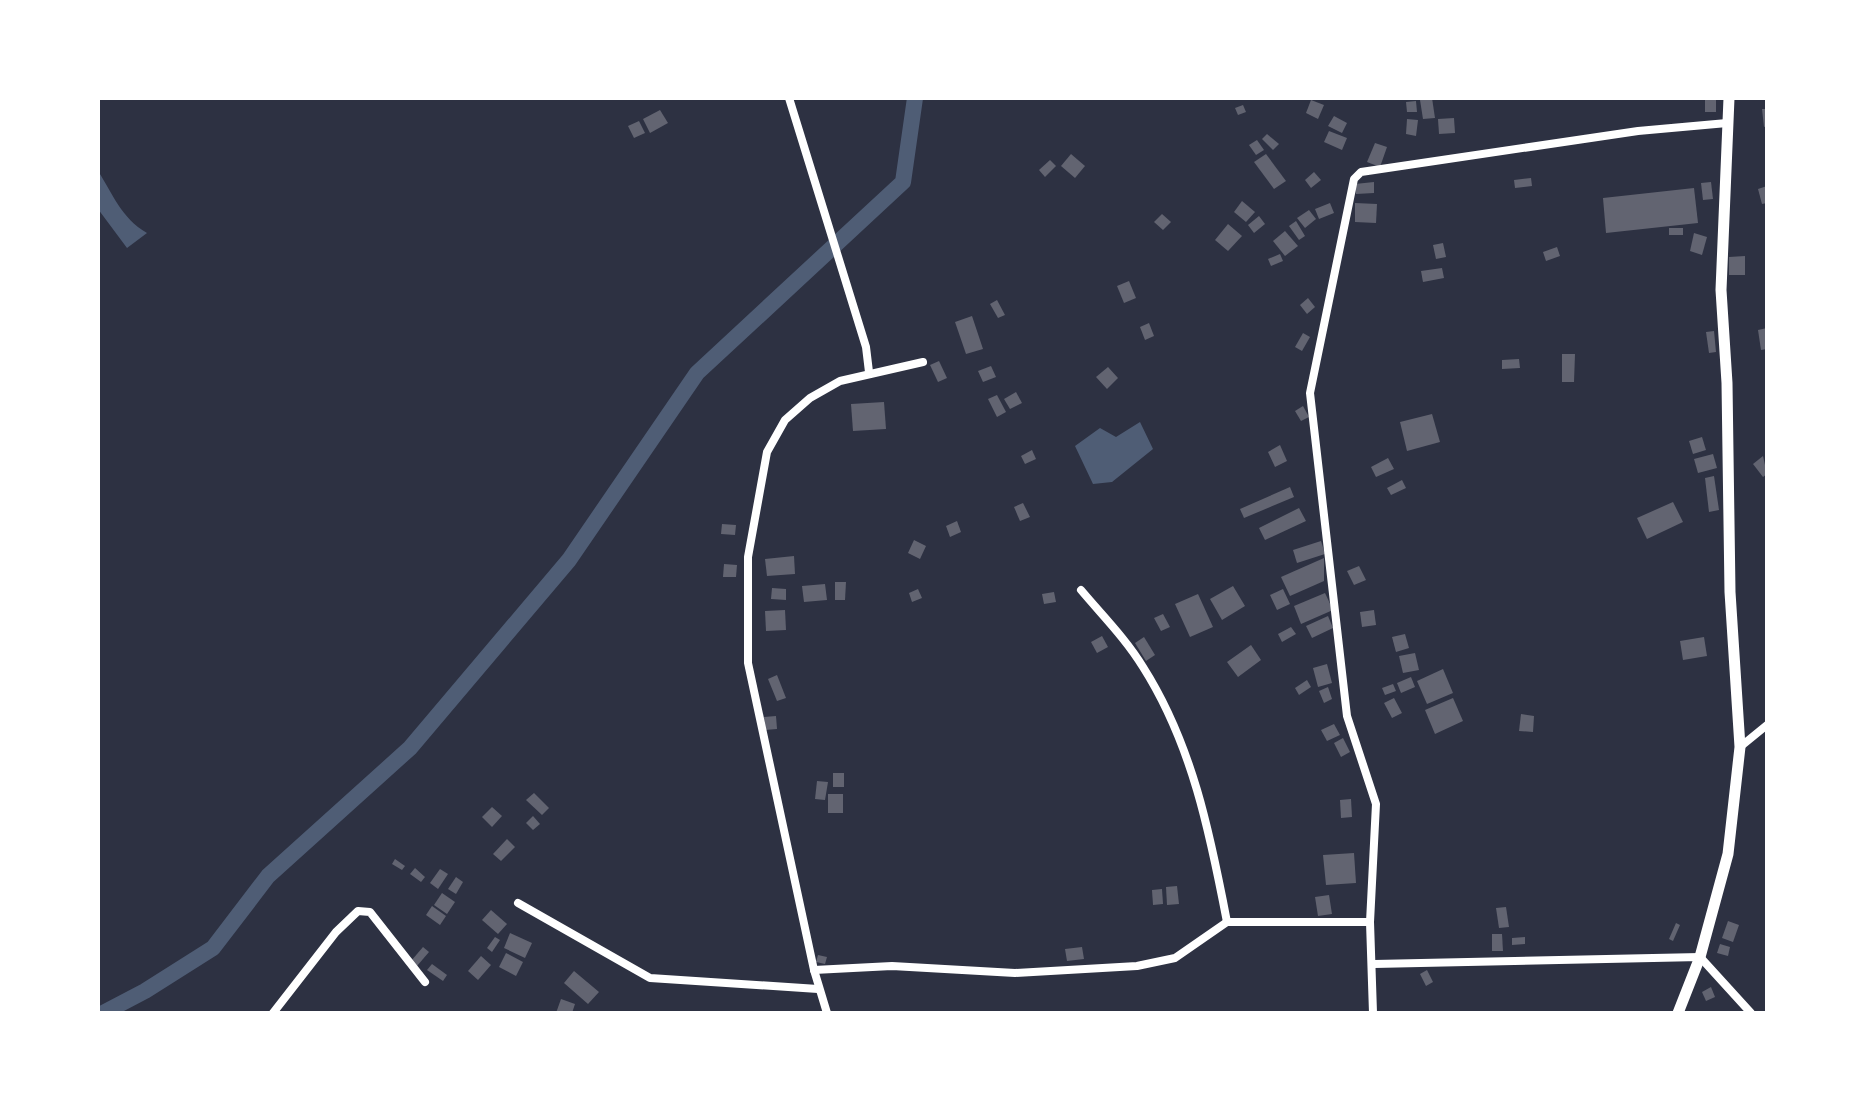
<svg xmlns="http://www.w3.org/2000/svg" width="1865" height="1111" font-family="Jost,sans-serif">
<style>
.water{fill:#4f5d75}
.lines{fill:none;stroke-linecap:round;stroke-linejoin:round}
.canal{stroke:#4f5d75;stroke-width:16}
.building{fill:#626471}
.minor{stroke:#fff;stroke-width:8}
.secondary{stroke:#fff;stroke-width:11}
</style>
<rect width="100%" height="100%" fill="#2d3142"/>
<g class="water">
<path d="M98,171C113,194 121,218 147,233L127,248L98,209Z"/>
<path d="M1140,422L1153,449L1112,482L1093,484L1075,446L1100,428L1116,437Z"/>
</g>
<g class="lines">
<path class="canal" d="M103,1013L145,991L213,948L268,876L410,748L569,560L697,373L903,182L915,98"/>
</g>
<g class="building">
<path d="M1432,98L1435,118L1423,119L1420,100Z"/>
<rect x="1705" y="98" width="11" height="14"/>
<path d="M1311,100L1324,105L1318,119L1306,113Z"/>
<path d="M1416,101L1417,112H1407L1406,102Z"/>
<path d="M1243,105L1246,112L1238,115L1235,108Z"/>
<path d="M1762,109H1767V126L1764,127Z"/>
<path d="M660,110L668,123L650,133L643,119Z"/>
<path d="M1334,116L1347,123L1342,133L1328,126Z"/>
<path d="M1454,118L1455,133L1439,134L1438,119Z"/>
<path d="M1407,119L1418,120L1416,136L1406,134Z"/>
<path d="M639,121L645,133L634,138L628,126Z"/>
<path d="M1329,131L1347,138L1342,150L1324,142Z"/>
<path d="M1267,134L1279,144L1273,150L1262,139Z"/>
<path d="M1257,140L1264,150L1256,155L1249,145Z"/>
<path d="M1375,143L1387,147L1380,167L1367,162Z"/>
<path d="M1071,154L1085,166L1075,178L1061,166Z"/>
<path d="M1266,154L1286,181L1274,189L1254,162Z"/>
<path d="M1050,160L1056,166L1045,177L1039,170Z"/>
<path d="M1314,172L1321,180L1311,188L1305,180Z"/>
<path d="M1531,178L1532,186L1515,188L1514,180Z"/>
<path d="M1374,182V193L1356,194L1355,184Z"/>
<path d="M1711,182L1713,199L1703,200L1701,183Z"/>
<path d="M1767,186V203L1762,204L1758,189Z"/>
<path d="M1694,188L1698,223L1606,233L1603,198Z"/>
<path d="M1242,201L1255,212L1246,222L1234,212Z"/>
<path d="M1330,203L1334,213L1319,219L1315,209Z"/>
<path d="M1355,203L1377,204L1376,223L1355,222Z"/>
<path d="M1309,210L1316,219L1305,228L1297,218Z"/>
<path d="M1162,214L1171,222L1163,230L1154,222Z"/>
<path d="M1259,216L1265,224L1254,233L1248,225Z"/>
<path d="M1296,221L1305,236L1299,240L1289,226Z"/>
<path d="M1228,224L1242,236L1228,251L1215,240Z"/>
<rect x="1669" y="228" width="14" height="7"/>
<path d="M1285,231L1298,246L1285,256L1273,241Z"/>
<path d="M1694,233L1707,237L1702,255L1690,251Z"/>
<path d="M1443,243L1446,257L1436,259L1433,245Z"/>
<path d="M1557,247L1560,256L1546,261L1543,252Z"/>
<path d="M1280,254L1283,261L1271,266L1268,259Z"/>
<path d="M1745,256V275H1729V257Z"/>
<path d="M1442,268L1444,278L1423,282L1421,271Z"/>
<path d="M1129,281L1136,298L1124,303L1117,286Z"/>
<path d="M1308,298L1315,307L1307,314L1300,305Z"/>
<path d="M997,300L1005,315L998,318L990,304Z"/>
<path d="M972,316L983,349L966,354L955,322Z"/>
<path d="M1149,323L1154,336L1145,340L1140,327Z"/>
<path d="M1767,328V349L1761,350L1758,330Z"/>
<path d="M1714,331L1716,352L1709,353L1706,332Z"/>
<path d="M1303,333L1310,337L1302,351L1295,347Z"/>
<path d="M1562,354H1575L1574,382H1562Z"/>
<path d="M1519,359L1520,368L1502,369V360Z"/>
<path d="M939,361L947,378L938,382L930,365Z"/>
<path d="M991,366L996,377L983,382L978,371Z"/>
<path d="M1108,367L1118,378L1107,389L1096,377Z"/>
<path d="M1016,392L1022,403L1010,409L1004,399Z"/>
<path d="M997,395L1006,412L997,417L988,399Z"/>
<path d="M884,402L886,429L853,431L851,404Z"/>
<path d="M1303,406L1309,417L1301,421L1295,411Z"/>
<path d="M1432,414L1440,442L1407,451L1400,422Z"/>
<path d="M1702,437L1706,450L1693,454L1689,441Z"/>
<path d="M1280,445L1287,461L1275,467L1268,452Z"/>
<path d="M1032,450L1036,459L1025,464L1021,456Z"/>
<path d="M1713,454L1717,468L1698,473L1694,459Z"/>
<path d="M1763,456L1767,474L1763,477L1753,464Z"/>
<path d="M1388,458L1394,469L1376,477L1371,467Z"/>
<path d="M1714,476L1719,510L1709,512L1705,478Z"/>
<path d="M1402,480L1406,488L1391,495L1387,488Z"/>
<path d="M1290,487L1294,497L1244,518L1240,509Z"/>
<path d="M1673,502L1683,522L1647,539L1637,518Z"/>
<path d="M1023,503L1030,517L1020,521L1014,507Z"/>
<path d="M1299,508L1306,521L1265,540L1259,528Z"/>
<path d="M957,521L961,532L950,537L946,526Z"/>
<path d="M722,524L736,525L735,535L721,534Z"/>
<path d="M914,540L926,546L920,559L908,553Z"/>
<path d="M1321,541L1325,554L1297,563L1293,550Z"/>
<path d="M794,556L795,574L767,576L765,559Z"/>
<path d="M1324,558V581L1290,596L1281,577Z"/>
<path d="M724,564L737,565L736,577H723Z"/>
<path d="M1359,566L1366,580L1354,585L1347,571Z"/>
<path d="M835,582H846L845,600H835Z"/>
<path d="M825,584L827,600L804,602L802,586Z"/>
<path d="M1233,586L1245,606L1222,620L1210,599Z"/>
<path d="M772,588L786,589V600L771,599Z"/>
<path d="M918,589L922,598L912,602L909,593Z"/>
<path d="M1283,589L1290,604L1277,610L1270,595Z"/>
<path d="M1054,592L1056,602L1044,604L1042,594Z"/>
<path d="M1325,593L1333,610L1301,624L1294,606Z"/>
<path d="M1198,594L1213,627L1190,637L1175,604Z"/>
<path d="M785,610L786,630L766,631L765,611Z"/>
<path d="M1374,610L1376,625L1362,627L1360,612Z"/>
<path d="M1163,614L1170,627L1161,631L1154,618Z"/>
<path d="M1328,616L1333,628L1312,638L1306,626Z"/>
<path d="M1291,627L1296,634L1282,642L1278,634Z"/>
<path d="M1405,634L1409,648L1396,652L1392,637Z"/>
<path d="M1102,636L1108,647L1097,653L1091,642Z"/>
<path d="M1144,637L1155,655L1146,661L1135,643Z"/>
<path d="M1704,637L1707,656L1683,660L1680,641Z"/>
<path d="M1251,645L1261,660L1238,677L1227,662Z"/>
<path d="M1415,653L1419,670L1403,673L1399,656Z"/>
<path d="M1327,664L1332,683L1318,687L1313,668Z"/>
<path d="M1443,669L1453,693L1427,704L1417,681Z"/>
<path d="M777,675L786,698L777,701L768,679Z"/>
<path d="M1411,677L1415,687L1401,693L1397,683Z"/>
<path d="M1307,680L1311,687L1299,695L1295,688Z"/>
<path d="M1393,684L1396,691L1385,695L1382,688Z"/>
<path d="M1328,687L1332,699L1324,703L1319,691Z"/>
<path d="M1394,698L1402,713L1392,718L1384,703Z"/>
<path d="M1453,698L1463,721L1435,734L1425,710Z"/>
<path d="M1521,714L1534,716L1533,732L1519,731Z"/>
<path d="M776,716L777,729L765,730L764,717Z"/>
<path d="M1334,724L1340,735L1327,741L1321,730Z"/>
<path d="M1343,738L1350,752L1341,757L1334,743Z"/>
<rect x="833" y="773" width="11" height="14"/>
<path d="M817,781L828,782L825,800L815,799Z"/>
<path d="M534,793L549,808L542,815L526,800Z"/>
<rect x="828" y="794" width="15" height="19"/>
<path d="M1351,799L1352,817L1341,818L1340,800Z"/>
<path d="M492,807L502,816L492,827L482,817Z"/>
<path d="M533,816L540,824L533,830L526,823Z"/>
<path d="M507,839L515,847L501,861L493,854Z"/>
<path d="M1354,853L1356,883L1326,885L1323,855Z"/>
<path d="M395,859L405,866L402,870L392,864Z"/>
<path d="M415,868L425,877L421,882L410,874Z"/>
<path d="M440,869L448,874L438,889L430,883Z"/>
<path d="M456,877L463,882L456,894L448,889Z"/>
<path d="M1177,886L1179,904L1167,905L1166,887Z"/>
<path d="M1162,889L1163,904L1153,905L1152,890Z"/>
<path d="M442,893L455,902L447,914L434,905Z"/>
<path d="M1329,895L1332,914L1318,916L1315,897Z"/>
<path d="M432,906L446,916L440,925L426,915Z"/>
<path d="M1506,907L1509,927L1499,928L1496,908Z"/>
<path d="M491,910L507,924L498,934L482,920Z"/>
<path d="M1728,921L1739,925L1733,942L1722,938Z"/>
<path d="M1676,923L1680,925L1673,941L1669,939Z"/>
<path d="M510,933L532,943L525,958L504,948Z"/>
<path d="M1492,934H1502L1503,951H1492Z"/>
<path d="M495,937L500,940L492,952L487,948Z"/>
<path d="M1525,937V944L1512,945V938Z"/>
<path d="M1720,944L1730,947L1728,956L1717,953Z"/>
<path d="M423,947L429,952L417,966L411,961Z"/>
<path d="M1082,947L1084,959L1067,961L1065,949Z"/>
<path d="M506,953L523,962L516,976L499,967Z"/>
<path d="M818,955L827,957L825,964L816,962Z"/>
<path d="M481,956L491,965L478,980L468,971Z"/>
<path d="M432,964L447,975L443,981L427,970Z"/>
<path d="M1427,970L1433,982L1426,986L1420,974Z"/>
<path d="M574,971L599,992L588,1004L564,983Z"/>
<path d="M1711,987L1715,997L1706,1001L1702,992Z"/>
<path d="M561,999L575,1004L572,1013H556Z"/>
</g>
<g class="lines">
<g class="minor">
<path d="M789,98L866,347L869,372"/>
<path d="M1081,590C1102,615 1126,639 1143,667C1192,744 1210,833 1227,922H1370"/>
<path d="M1740,747L1767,725"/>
<path d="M518,903L650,978L818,989"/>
<path d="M1374,964L1700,957L1751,1013"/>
<path d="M814,970L892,966L1015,973L1137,966L1175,958L1227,922"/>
<path d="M273,1013L336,932L358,911L370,912L425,982"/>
<path d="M827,1013L814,970L748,663V557L767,452L785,420L810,398L840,381L923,362"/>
<path d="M1373,1013L1370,922L1376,804L1347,716L1310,393L1354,179L1361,172L1638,131L1727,123"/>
</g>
<path class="secondary" d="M1678,1013L1700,957L1728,854L1740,747L1730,592L1727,383L1721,290L1729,98"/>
</g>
<rect width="1865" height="1111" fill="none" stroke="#ffffff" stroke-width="200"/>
</svg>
